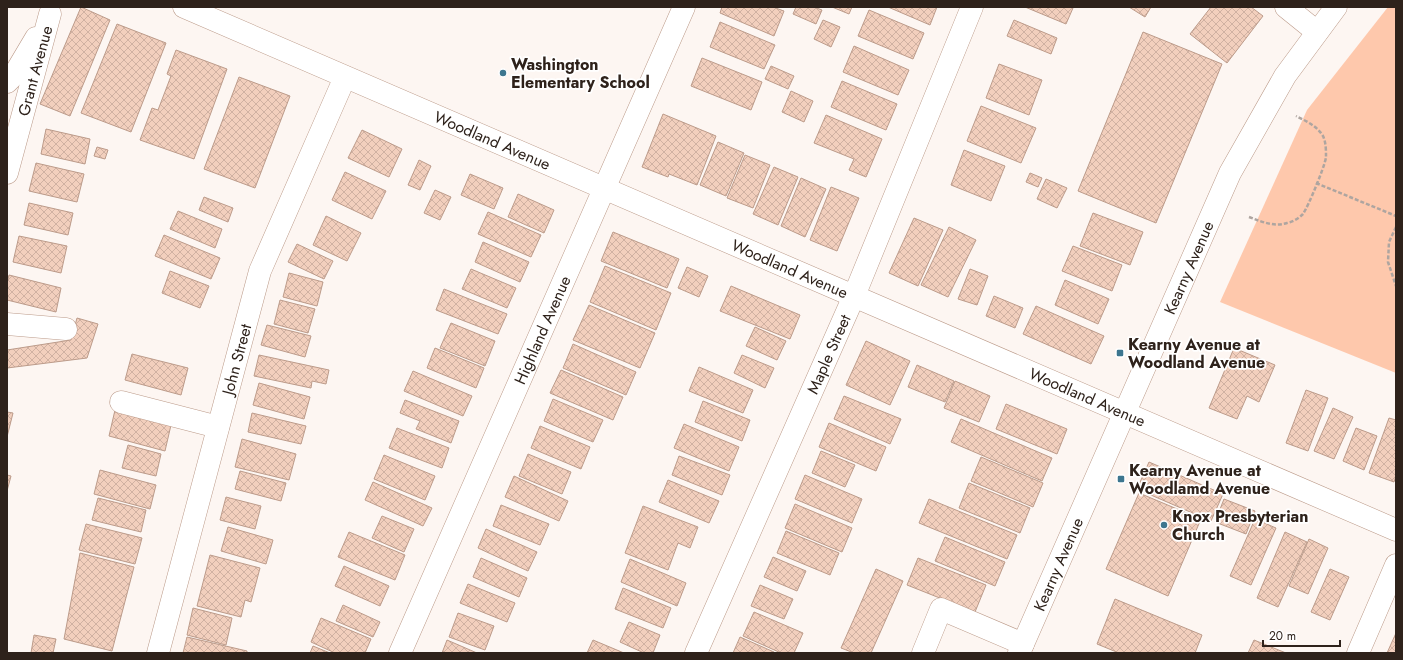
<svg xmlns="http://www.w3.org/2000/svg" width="1403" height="660" font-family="Jost,sans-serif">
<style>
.park{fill:#fec8ac}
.building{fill:url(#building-cross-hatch);stroke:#bc9b8a}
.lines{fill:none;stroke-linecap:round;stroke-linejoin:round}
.minor-casing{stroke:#bc9b8a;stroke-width:23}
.major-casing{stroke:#bc9b8a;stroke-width:23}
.path{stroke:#aea5a0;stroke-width:2.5;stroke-dasharray:4 2;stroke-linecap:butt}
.minor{stroke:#fff;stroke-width:22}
.major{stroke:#fff;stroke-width:22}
.poi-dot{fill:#3d768f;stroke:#fff;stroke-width:1.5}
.labels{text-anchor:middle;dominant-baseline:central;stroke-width:3.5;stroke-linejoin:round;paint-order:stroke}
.poi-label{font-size:16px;font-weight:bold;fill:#2e221b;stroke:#fff;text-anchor:start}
.street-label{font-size:16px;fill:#2e221b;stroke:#fff}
</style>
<defs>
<pattern id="building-cross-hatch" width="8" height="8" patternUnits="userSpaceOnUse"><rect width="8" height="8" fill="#f2cfbd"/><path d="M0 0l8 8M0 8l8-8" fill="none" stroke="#d0b1a2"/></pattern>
</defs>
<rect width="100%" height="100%" fill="#fdf6f2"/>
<path class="park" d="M1388,7H1396V373L1220,302L1307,110Z"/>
<g class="building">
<path d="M81,7L110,20L70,116L40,104Z"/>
<path d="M722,7H773L784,11L774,36L720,13Z"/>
<path d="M796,7H814L822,10L816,24L793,14Z"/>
<path d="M832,7H852L849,14Z"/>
<path d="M888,7H937L930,25Z"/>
<path d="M1025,7H1070L1073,8L1066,24Z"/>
<path d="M1129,7H1151L1145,17Z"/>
<path d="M1211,7H1251L1263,16L1227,63L1190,34Z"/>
<path d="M869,10L924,33L913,59L858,36Z"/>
<path d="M823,20L840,27L831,47L814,39Z"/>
<path d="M1014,20L1057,38L1051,54L1007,36Z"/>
<path d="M720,22L775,45L764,69L710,47Z"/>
<path d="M117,24L166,43L131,132L81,113Z"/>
<path d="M1143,32L1222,64L1156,223L1078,191Z"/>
<path d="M854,46L909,70L898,95L843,72Z"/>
<path d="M176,50L227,69L194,159L140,140L152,108L158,110L171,76L167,74Z"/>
<path d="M702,58L762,82L751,110L691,86Z"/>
<path d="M999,64L1042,80L1029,115L986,98Z"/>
<path d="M771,66L794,76L788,89L765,79Z"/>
<path d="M239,77L290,96L255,188L204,169Z"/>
<path d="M842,81L897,104L886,130L831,107Z"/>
<path d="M791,91L813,101L804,122L782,112Z"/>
<path d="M981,106L1036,128L1021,163L967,141Z"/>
<path d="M663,114L716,136L697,185L669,174L668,177L642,167Z"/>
<path d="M826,115L882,139L866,177L849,170L854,159L814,143Z"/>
<path d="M46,129L90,139L85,164L41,154Z"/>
<path d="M362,130L402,149L389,177L348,158Z"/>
<path d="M718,142L744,153L726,196L700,185Z"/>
<path d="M97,147L108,150L105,159L94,156Z"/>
<path d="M964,150L1005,166L991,201L951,185Z"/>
<path d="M745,155L770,165L753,208L727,198Z"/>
<path d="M419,160L431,166L420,190L408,185Z"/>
<path d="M36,163L84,174L77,202L29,191Z"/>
<path d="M774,167L798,177L778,225L753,214Z"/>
<path d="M345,172L386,191L372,219L332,200Z"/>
<path d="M1030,173L1042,178L1038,187L1026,182Z"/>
<path d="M470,174L503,188L494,209L461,195Z"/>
<path d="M801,178L826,189L805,237L781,226Z"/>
<path d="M1046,179L1067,188L1057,208L1037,199Z"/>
<path d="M831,187L859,198L837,251L810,240Z"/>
<path d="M435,190L451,197L440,220L424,213Z"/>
<path d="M518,194L554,210L544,233L508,217Z"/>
<path d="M204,197L233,208L228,222L199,210Z"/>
<path d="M29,203L73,213L68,235L24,225Z"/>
<path d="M178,211L222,229L215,248L170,229Z"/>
<path d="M488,212L541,235L531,257L478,234Z"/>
<path d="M1093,213L1143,232L1130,265L1080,246Z"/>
<path d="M326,216L361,233L347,261L313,245Z"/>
<path d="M914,218L943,230L918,286L889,273Z"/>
<path d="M949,227L976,240L948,297L921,285Z"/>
<path d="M613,232L679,259L667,288L601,261Z"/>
<path d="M164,235L220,258L211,279L155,256Z"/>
<path d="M19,236L67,246L61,273L13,262Z"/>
<path d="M483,242L529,262L520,282L475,262Z"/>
<path d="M297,244L333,261L324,279L288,262Z"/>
<path d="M1073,246L1122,265L1112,291L1062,271Z"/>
<path d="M605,266L671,293L656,330L590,302Z"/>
<path d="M687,267L708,276L699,297L678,288Z"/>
<path d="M471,269L516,288L507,308L462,289Z"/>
<path d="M970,269L988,276L977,305L958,299Z"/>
<path d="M170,271L209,286L200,308L162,293Z"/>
<path d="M289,273L323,282L317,306L283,297Z"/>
<path d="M9,275L61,288L56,312L7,300V283Z"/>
<path d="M1065,280L1109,299L1098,324L1055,305Z"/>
<path d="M731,286L800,315L790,339L720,311Z"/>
<path d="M444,289L507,314L498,334L436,310Z"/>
<path d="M994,296L1023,308L1015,328L986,316Z"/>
<path d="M280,300L315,309L308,333L274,324Z"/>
<path d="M589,305L655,333L640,368L573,340Z"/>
<path d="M1036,306L1104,336L1091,364L1023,334Z"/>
<path d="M77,318L98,324L87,358L7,368V350L71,340Z"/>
<path d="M451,323L495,341L485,366L440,348Z"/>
<path d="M267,325L311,336L305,357L261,345Z"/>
<path d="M755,327L786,341L777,360L746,346Z"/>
<path d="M866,341L910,361L890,405L846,385Z"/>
<path d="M573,344L636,372L626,395L563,368Z"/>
<path d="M435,348L484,368L476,388L427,368Z"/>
<path d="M1234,348L1275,365L1259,402L1247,396L1237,419L1209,408Z"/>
<path d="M132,354L188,368L181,395L125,380Z"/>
<path d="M259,355L329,370L326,384L312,381L311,388L254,376Z"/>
<path d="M742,355L774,368L765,388L734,373Z"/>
<path d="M917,365L954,381L945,402L908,387Z"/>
<path d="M699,367L753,390L743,413L689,391Z"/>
<path d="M561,370L623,397L613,420L550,393Z"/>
<path d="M413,371L472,396L463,416L404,391Z"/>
<path d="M955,381L990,396L979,422L944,408Z"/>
<path d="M259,383L310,397L304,419L253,405Z"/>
<path d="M1306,390L1328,398L1308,451L1286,443Z"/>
<path d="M844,396L901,419L890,444L834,419Z"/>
<path d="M553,399L603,420L593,442L544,421Z"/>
<path d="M405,400L459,421L451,443L416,429L420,421L400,413Z"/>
<path d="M703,401L750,420L742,441L695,422Z"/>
<path d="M1006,404L1067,429L1057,454L996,429Z"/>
<path d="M1333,408L1353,417L1334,459L1314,451Z"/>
<path d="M115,410L171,425L165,451L109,436Z"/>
<path d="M7,412L13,413L7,437Z"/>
<path d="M252,413L306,426L301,444L248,432Z"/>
<path d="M1389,418L1396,420V476L1394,482L1369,473Z"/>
<path d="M961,419L1052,458L1042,481L951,442Z"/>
<path d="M829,423L886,447L876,471L819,447Z"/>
<path d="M684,424L739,447L729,471L674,448Z"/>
<path d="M540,426L590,447L581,469L531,448Z"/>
<path d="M397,428L449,448L442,468L389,448Z"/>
<path d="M1356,428L1377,436L1364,470L1343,461Z"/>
<path d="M242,439L296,454L289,480L235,467Z"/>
<path d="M128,445L161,454L156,476L122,468Z"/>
<path d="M821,451L855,465L845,487L812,473Z"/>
<path d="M528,454L571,472L562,494L519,476Z"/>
<path d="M384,455L435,476L425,500L374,479Z"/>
<path d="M679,456L730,475L722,495L672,475Z"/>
<path d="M981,457L1043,483L1033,507L971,481Z"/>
<path d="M1149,462L1223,494L1211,521L1137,489Z"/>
<path d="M100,470L156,485L150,509L94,494Z"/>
<path d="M240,471L286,483L281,501L235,489Z"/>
<path d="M7,475L11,476L7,491Z"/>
<path d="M805,475L862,499L852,523L795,499Z"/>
<path d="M514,476L568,501L559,521L505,497Z"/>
<path d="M668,480L719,501L709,523L659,502Z"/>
<path d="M373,482L432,508L423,526L365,500Z"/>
<path d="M969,483L1030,508L1020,533L959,508Z"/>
<path d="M1139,493L1201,519L1168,596L1106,569Z"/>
<path d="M226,497L261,506L255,529L220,520Z"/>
<path d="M98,498L146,510L141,532L92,520Z"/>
<path d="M929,499L1017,535L1007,559L919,523Z"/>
<path d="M1224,499L1255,511L1246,534L1215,522Z"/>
<path d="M795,504L852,528L842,552L785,528Z"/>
<path d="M501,505L549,524L540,545L493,526Z"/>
<path d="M643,506L698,527L690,548L678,543L668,570L625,553Z"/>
<path d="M382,516L414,529L404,552L372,538Z"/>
<path d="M1255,519L1276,528L1251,585L1230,576Z"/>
<path d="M86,524L142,538L135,564L79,550Z"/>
<path d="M228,527L273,540L266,564L221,551Z"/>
<path d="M486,529L537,552L528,571L478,548Z"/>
<path d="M786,531L839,553L830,575L777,553Z"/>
<path d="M349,532L405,555L395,580L338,557Z"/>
<path d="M1285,532L1307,542L1278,607L1257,598Z"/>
<path d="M945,537L1005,562L995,586L935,561Z"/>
<path d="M1309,539L1328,548L1308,594L1289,586Z"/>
<path d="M80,553L134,567L112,651L64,639Z"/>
<path d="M210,555L260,568L251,602L245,600L241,617L197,606Z"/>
<path d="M773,557L806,571L797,591L764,577Z"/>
<path d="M481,558L527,578L519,597L473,577Z"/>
<path d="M918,558L986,585L975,612L907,585Z"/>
<path d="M630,559L686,583L677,606L621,582Z"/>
<path d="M344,566L389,586L380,606L335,586Z"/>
<path d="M876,569L903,581L871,653H854L841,648Z"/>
<path d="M1330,569L1349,577L1330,620L1311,612Z"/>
<path d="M468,584L515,603L507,622L460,603Z"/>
<path d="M760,585L793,599L784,619L751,606Z"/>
<path d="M623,588L671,608L663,628L615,609Z"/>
<path d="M1115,599L1202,635L1195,653H1119L1097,644Z"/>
<path d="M343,605L380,622L373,637L336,621Z"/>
<path d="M193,608L232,618L226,645L187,635Z"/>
<path d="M754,612L803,633L794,653H781L743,636Z"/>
<path d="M458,613L494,626L485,650L449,637Z"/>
<path d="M321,618L371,639L365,653H335L311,642Z"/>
<path d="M629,622L660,635L653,653H644L620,642Z"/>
<path d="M1396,633V653H1387Z"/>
<path d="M34,635L56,639L53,653H31Z"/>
<path d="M187,637L247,651V653H183Z"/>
<path d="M740,637L774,652L773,653H733Z"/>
<path d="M447,640L477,653H442Z"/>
<path d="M593,640L624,653H587Z"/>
<path d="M1254,640L1286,653H1248Z"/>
<path d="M313,646L330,653H310Z"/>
</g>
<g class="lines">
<defs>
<g id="minor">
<path id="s1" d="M184,7L1396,530"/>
<path d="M1286,7L1317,32"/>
<path d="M7,82L14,75L36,38"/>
<path id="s2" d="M7,173L50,14"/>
<path d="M7,324L66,329"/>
<path d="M121,402L218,427"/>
<path id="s3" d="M158,653L260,271L345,77"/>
<path id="s4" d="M400,653L684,7"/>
<path id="s5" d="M696,653L854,296L972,7"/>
<path d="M923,653L941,609L1023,644"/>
<path d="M1358,653L1396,565"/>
</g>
<g id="major">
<path id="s6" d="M1019,653L1230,173L1285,76L1336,7"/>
</g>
</defs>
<use href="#minor" class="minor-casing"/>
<use href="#major" class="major-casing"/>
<g class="path">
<path d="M1316,183L1396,216"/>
<path d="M1249,217C1262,222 1274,227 1287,223C1293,222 1299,218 1303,214C1308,207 1325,166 1326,157C1326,151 1326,142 1323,136C1317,126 1306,121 1296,116"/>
<path d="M1396,227L1389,242L1388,262L1396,286"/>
</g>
<use href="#minor" class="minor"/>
<use href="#major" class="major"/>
</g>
<g class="poi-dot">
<circle cx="503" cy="73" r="4"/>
<rect x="1116" y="349" width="8" height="8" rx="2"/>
<rect x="1117" y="475" width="8" height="8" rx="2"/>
<circle cx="1164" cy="525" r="4"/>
</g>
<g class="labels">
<g class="poi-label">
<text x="511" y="64">Washington<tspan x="511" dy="18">Elementary School</tspan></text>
<text x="1128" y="344">Kearny Avenue at<tspan x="1128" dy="18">Woodland Avenue</tspan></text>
<text x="1129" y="470">Kearny Avenue at<tspan x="1129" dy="18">Woodlamd Avenue</tspan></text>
<text x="1172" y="516">Knox Presbyterian<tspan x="1172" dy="18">Church</tspan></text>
</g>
<g class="street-label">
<text stroke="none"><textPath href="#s2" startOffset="106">Grant Avenue</textPath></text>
<text stroke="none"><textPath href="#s1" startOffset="336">Woodland Avenue</textPath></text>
<text stroke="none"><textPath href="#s6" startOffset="421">Kearny Avenue</textPath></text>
<text stroke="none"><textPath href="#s1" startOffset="660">Woodland Avenue</textPath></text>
<text stroke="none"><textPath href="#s4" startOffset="353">Highland Avenue</textPath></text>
<text stroke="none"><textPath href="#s5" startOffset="327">Maple Street</textPath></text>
<text stroke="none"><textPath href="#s3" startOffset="304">John Street</textPath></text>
<text stroke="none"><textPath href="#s1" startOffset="984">Woodland Avenue</textPath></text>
<text stroke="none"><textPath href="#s6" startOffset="97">Kearny Avenue</textPath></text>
</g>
</g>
<rect width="1403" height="660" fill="none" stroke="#2e221b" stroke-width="16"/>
<path d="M1263 640v6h77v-6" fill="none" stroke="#2e221b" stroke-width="2"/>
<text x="1269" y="640" font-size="12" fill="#2e221b" stroke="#ffffff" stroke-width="3" paint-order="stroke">20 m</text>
</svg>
